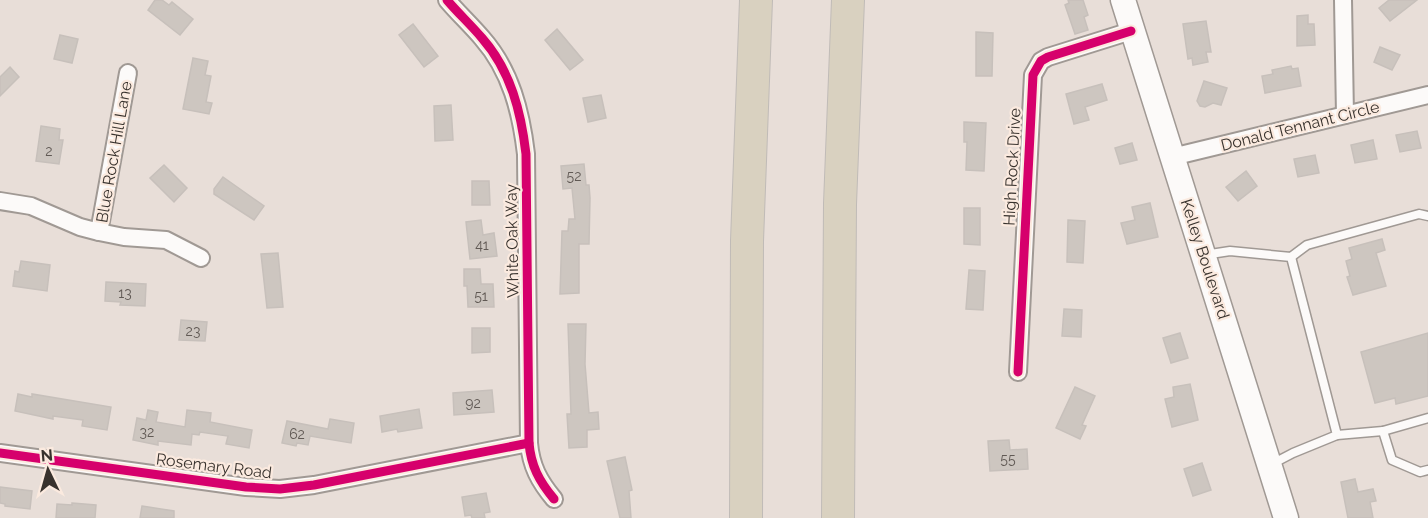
<svg xmlns="http://www.w3.org/2000/svg" width="1428" height="518" font-family="Raleway,sans-serif">
<style>
.building{fill:#cdc6c0;stroke:#c7c0bb;stroke-width:1.5}
.lines{fill:none;stroke-linecap:round;stroke-linejoin:round}
.service-casing{stroke:#a09994;stroke-width:11}
.minor-casing{stroke:#a09994;stroke-width:20}
.secondary-casing{stroke:#a09994;stroke-width:27}
.motorway-casing{stroke:#c0bbb7;stroke-width:34}
.service{stroke:#fcfaf9;stroke-width:8}
.minor{stroke:#fcfaf9;stroke-width:16}
.secondary{stroke:#fcfaf9;stroke-width:24}
.motorway{stroke:#d9d1c0;stroke-width:32}
.cycleway-casing{stroke:#fbeadf;stroke-width:13}
.cycleway{stroke:#d6006c;stroke-width:9}
.labels{text-anchor:middle;dominant-baseline:central;stroke-width:4.5;stroke-linejoin:round;paint-order:stroke}
.number-label{font-size:14px;fill:#605954}
.street-label{font-size:16px;fill:#38322d;stroke:#fbeadf}
</style>
<rect width="100%" height="100%" fill="#e8ded8"/>
<g class="building">
<path d="M155,0H162L169,5L172,2L193,19L180,35L148,10Z"/>
<path d="M1068,0H1083L1088,15L1084,17L1088,30L1075,34L1065,5L1069,3Z"/>
<path d="M1389,0H1417L1390,21L1379,8Z"/>
<path d="M1308,15V24H1314L1315,45L1297,46V16Z"/>
<path d="M1206,21L1211,52H1206L1208,62L1193,65L1192,58L1188,59L1183,24Z"/>
<path d="M413,24L438,56L424,67L399,35Z"/>
<path d="M557,29L583,60L570,70L545,40Z"/>
<path d="M976,32L993,33L992,76H976Z"/>
<path d="M60,35L78,39L72,63L54,59Z"/>
<path d="M1380,47L1400,55L1392,70L1374,62Z"/>
<path d="M193,58L208,61L205,75L211,76L206,102L212,103L209,114L183,109Z"/>
<path d="M1291,66L1292,69L1298,68L1301,86L1265,93L1262,76L1273,74L1272,70Z"/>
<path d="M10,67L19,77L0,96V77Z"/>
<path d="M1204,81L1227,88L1221,105L1213,103L1205,107L1200,106L1197,101Z"/>
<path d="M1102,84L1107,100L1085,107L1089,120L1074,124L1066,94Z"/>
<path d="M601,95L606,118L588,122L583,98Z"/>
<path d="M451,105L453,140L435,141L434,106Z"/>
<path d="M964,122L986,123L984,171L966,170L967,142H964Z"/>
<path d="M41,126L60,129L59,140H63L59,164L36,161Z"/>
<path d="M1417,131L1421,148L1400,152L1396,135Z"/>
<path d="M1373,140L1377,159L1355,163L1351,145Z"/>
<path d="M1132,143L1137,160L1120,164L1115,148Z"/>
<path d="M1315,155L1319,173L1298,177L1294,159Z"/>
<path d="M584,164L586,185H589L590,198L589,244H579V293L560,294L562,231H568L569,219H575L572,188L563,189L561,166Z"/>
<path d="M164,165L187,188L174,202L150,178Z"/>
<path d="M1246,171L1257,186L1238,201L1226,187Z"/>
<path d="M223,177L264,206L254,220L214,194V189Z"/>
<path d="M472,181H489L490,205H472Z"/>
<path d="M1150,203L1158,237L1127,244L1121,223L1135,220L1132,207Z"/>
<path d="M964,208H980V245L964,244Z"/>
<path d="M481,220L483,235L494,233L497,256L470,259L466,222Z"/>
<path d="M1068,220L1085,221L1083,263L1067,262Z"/>
<path d="M1382,239L1385,250L1376,253L1386,286L1353,295L1347,277L1350,276L1346,261L1352,259L1349,248Z"/>
<path d="M278,253L283,307L267,308L261,254Z"/>
<path d="M21,261L50,265L47,291L13,286L15,271L19,272Z"/>
<path d="M464,269H480L481,284H493L494,307H468L467,286H464Z"/>
<path d="M969,270L985,271L983,310L966,309Z"/>
<path d="M106,282L146,284L145,306L120,305L121,302L105,301Z"/>
<path d="M1064,309L1082,310L1081,337L1062,336Z"/>
<path d="M181,320L207,322L205,341L179,340Z"/>
<path d="M568,324H586L585,364L589,413L598,412L599,429L587,430V447L569,448L567,414H571Z"/>
<path d="M472,328H490V352L472,353Z"/>
<path d="M1180,333L1188,358L1171,363L1163,338Z"/>
<path d="M1428,333V396L1396,404L1395,398L1375,403L1361,352Z"/>
<path d="M1190,384L1198,420L1172,427L1165,399L1174,397L1173,387Z"/>
<path d="M1075,387L1095,396L1082,425L1086,426L1080,439L1056,428Z"/>
<path d="M492,390L494,412L454,415L453,393Z"/>
<path d="M18,394L32,397V394L111,407L107,430L82,426L83,420L53,416V419L15,411Z"/>
<path d="M419,409L422,428L398,432L397,429L382,432L380,416Z"/>
<path d="M148,410L158,412L156,422L185,427L187,410L211,413L210,422L252,430L249,448L226,444L228,436L200,432L199,435L192,434L191,445L158,441V445L133,440L137,418L146,420Z"/>
<path d="M330,419L354,423L351,443L310,436L308,445L297,443L296,446L282,443L287,421L328,429Z"/>
<path d="M1009,440L1010,450L1027,449L1028,469L990,471L988,441Z"/>
<path d="M625,457L632,490L629,491L631,518H620L607,461Z"/>
<path d="M1202,463L1211,490L1193,496L1184,469Z"/>
<path d="M1355,479L1358,492L1373,489L1376,501L1370,502L1373,518H1348L1341,482Z"/>
<path d="M0,487L32,491L30,509L5,506V504L0,503Z"/>
<path d="M486,493L490,512L484,513L485,518H472L471,515L465,516L462,497Z"/>
<path d="M72,503L96,505L95,518H56L57,504L72,505Z"/>
<path d="M142,506L174,511V518H140Z"/>
</g>
<g class="lines">
<defs>
<g id="service">
<path d="M1204,255L1230,251L1291,257L1337,435L1293,453L1272,464"/>
<path d="M1291,257L1307,245L1419,214L1428,216"/>
<path d="M1383,431L1392,460L1420,472L1428,470"/>
<path d="M1337,435L1383,431L1428,418"/>
</g>
<g id="minor">
<path d="M447,0C458,13 471,25 482,38C511,71 521,112 526,154L529,443C531,466 539,481 554,499"/>
<path d="M1343,0L1345,115"/>
<path d="M1172,157L1428,95"/>
<path d="M0,201L31,206L80,227L99,232L124,237L166,240L201,258"/>
<path d="M99,232L128,73"/>
<path d="M1018,372L1033,75L1041,61L1048,57L1131,31"/>
<path d="M0,453L246,487L280,489L314,485L529,443"/>
</g>
<path id="secondary" d="M1123,0L1286,518"/>
<g id="motorway">
<path d="M746,518L747,241L756,0"/>
<path d="M838,518L840,204L848,0"/>
</g>
</defs>
<use href="#service" class="service-casing"/>
<use href="#minor" class="minor-casing"/>
<use href="#secondary" class="secondary-casing"/>
<use href="#motorway" class="motorway-casing"/>
<use href="#service" class="service"/>
<use href="#minor" class="minor"/>
<use href="#secondary" class="secondary"/>
<use href="#motorway" class="motorway"/>
<defs>
<g id="cycleway">
<path d="M447,0C458,13 471,25 482,38C511,71 521,112 526,154L529,443C531,466 539,481 554,499"/>
<path d="M1018,372L1033,75L1041,61L1048,57L1131,31"/>
<path d="M0,453L246,487L280,489L314,485L529,443"/>
</g>
</defs>
<use href="#cycleway" class="cycleway-casing"/>
<use href="#cycleway" class="cycleway"/>
</g>
<g class="labels">
<g class="number-label">
<text x="49" y="151">2</text>
<text x="574" y="176">52</text>
<text x="482" y="245">41</text>
<text x="125" y="293">13</text>
<text x="481" y="296">51</text>
<text x="193" y="331">23</text>
<text x="473" y="403">92</text>
<text x="147" y="432">32</text>
<text x="297" y="434">62</text>
<text x="1008" y="459">55</text>
</g>
<g class="street-label">
<text transform="translate(1300 126) rotate(-14)">Donald Tennant Circle</text>
<text transform="translate(114 152) rotate(-80)">Blue Rock Hill Lane</text>
<text transform="translate(1012 167) rotate(-87)">High Rock Drive</text>
<text transform="translate(512 241) rotate(-91)">White Oak Way</text>
<text transform="translate(1205 259) rotate(72)">Kelley Boulevard</text>
<text transform="translate(214 466) rotate(7)">Rosemary Road</text>
</g>
</g>
<g transform="translate(48 470) rotate(355)" stroke="#fbeadf" stroke-width="4.5" paint-order="stroke">
<path d="M0-4.5L10 22L0 15L-10 22Z" fill="#38322d"/>
<text y="-9" font-size="16" font-weight="bold" text-anchor="middle" fill="#38322d">N</text>
</g>
</svg>
